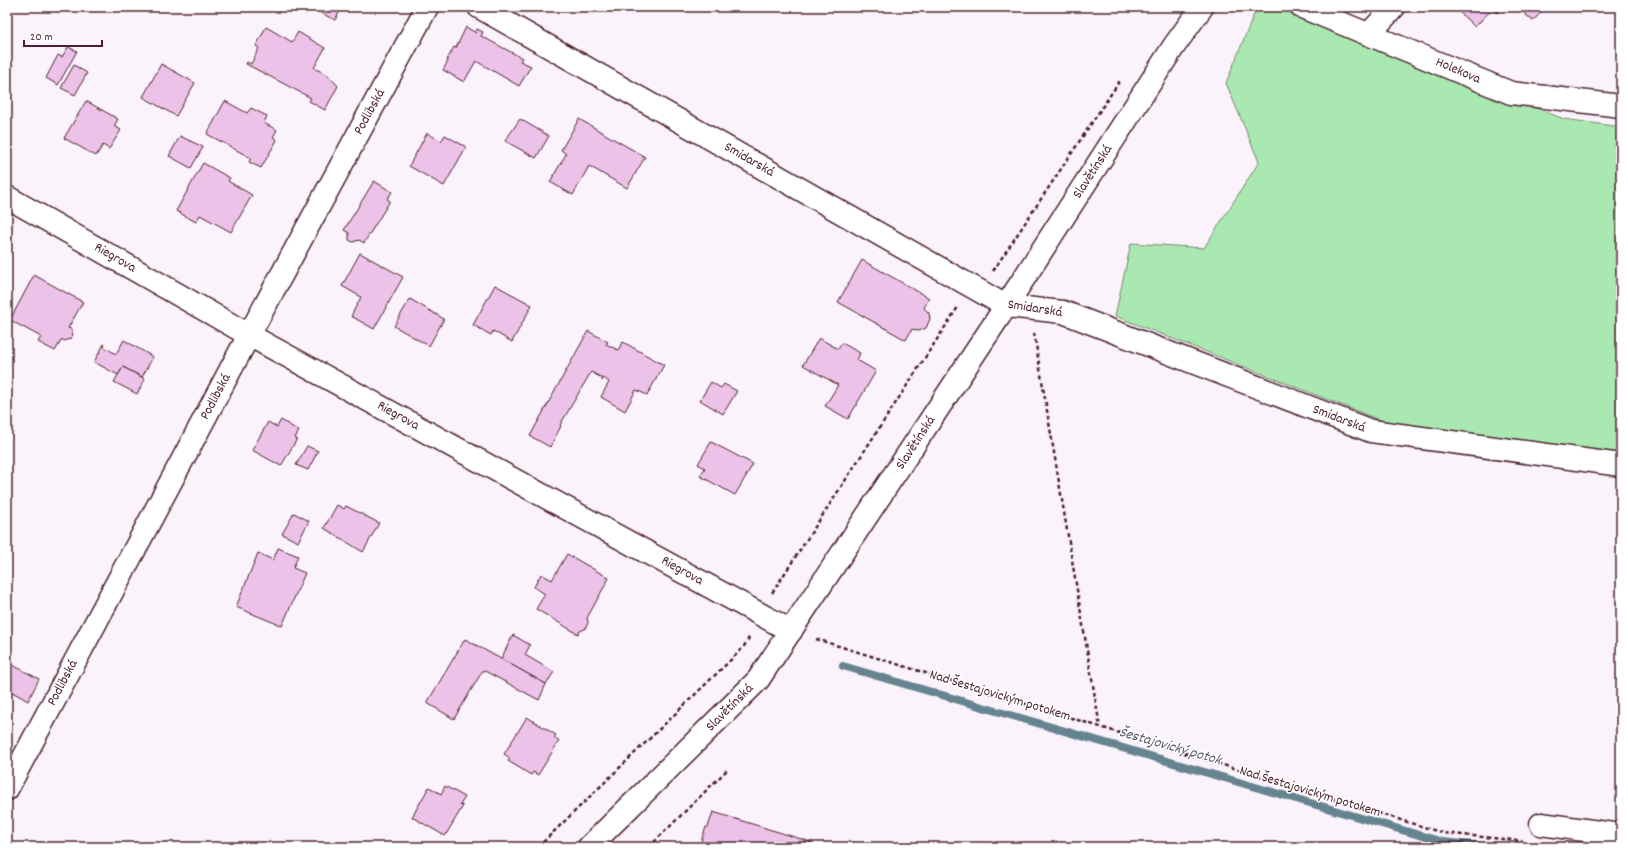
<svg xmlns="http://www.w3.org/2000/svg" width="1628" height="854" font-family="Dekko,sans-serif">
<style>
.green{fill:#a9e8b1;stroke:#7a846e}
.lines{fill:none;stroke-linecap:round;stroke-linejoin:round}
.stream{stroke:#668490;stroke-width:8}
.building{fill:#ecc2e9;stroke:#4a1f2b}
.minor-casing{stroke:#4a1f2b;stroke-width:25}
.path{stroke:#4a1f2b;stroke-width:2.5;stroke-dasharray:4 3;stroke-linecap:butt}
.minor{stroke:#fff;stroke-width:22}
.labels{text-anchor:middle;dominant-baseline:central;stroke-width:3;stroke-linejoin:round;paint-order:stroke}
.street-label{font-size:14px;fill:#4a1f2b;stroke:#fff}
.water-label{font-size:15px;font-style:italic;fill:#5a5a66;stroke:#fff}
</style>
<rect width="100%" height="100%" fill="#fbf3fb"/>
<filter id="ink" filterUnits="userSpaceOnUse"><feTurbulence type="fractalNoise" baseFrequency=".025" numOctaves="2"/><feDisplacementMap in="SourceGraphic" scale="8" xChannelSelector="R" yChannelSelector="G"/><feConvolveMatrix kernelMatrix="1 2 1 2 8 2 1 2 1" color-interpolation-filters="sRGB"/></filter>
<g filter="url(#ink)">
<path class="green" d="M1257,7H1275L1564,119L1621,127V454L1390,424L1115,316L1131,243L1204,248L1259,162L1226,83Z"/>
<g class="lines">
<path class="stream" d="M843,666L1443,842L1490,847"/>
</g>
<g class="building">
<path d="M309,7H342L335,20Z"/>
<path d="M1454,7H1502L1497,13L1492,9L1475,27Z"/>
<path d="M1517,7H1546L1533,21Z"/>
<path d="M266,27L292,42L298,32L325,48L314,68L328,75L338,86L325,110L309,101L311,98L246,64L247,62L251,64L259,48L256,46Z"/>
<path d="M466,27L476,33L477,29L483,32L481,36L522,58L520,61L531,66L519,86L476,61L464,82L443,70L448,61L447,60L454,47L456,48Z"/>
<path d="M68,47L77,51L58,85L46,78L58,55L62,57Z"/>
<path d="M7,62L13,65L7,76Z"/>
<path d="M161,64L195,83L176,116L143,97Z"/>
<path d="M74,65L87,73L75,95L61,88Z"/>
<path d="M86,101L118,119L114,126L121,130L109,149L103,145L96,156L64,138Z"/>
<path d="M225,101L247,113L251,108L267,116L264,123L277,130L273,137L277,140L261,168L249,162L251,158L207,134Z"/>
<path d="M520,119L549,136L536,158L505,141Z"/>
<path d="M579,119L645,157L627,188L589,166L573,195L550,182L566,154L561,150Z"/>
<path d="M427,133L441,141L445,135L466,147L444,186L409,166Z"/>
<path d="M180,136L203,147L191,168L169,156Z"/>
<path d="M203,163L230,178L228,181L252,195L231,232L200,215L196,222L176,211Z"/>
<path d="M374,181L392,192L387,199L390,201L364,243L359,240L353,242L349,240V233L344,230Z"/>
<path d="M360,253L403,277L374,329L351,316L361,297L342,286Z"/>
<path d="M862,260L929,298L924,308L929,313L930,319L926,328L919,331L912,329L906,340L838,302Z"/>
<path d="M34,275L83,302L68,328L71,329L73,335L70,339L64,341L62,339L55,351L38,342L41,337L10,320Z"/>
<path d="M495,285L532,305L512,342L493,331L491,335L473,325Z"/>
<path d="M410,299L444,319L429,346L394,326Z"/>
<path d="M588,331L608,342L606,344L618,350L623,342L664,365L647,395L636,390L625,411L601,397L609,382L604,378L602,381V378L591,372L560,425L561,426L550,447L530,436Z"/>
<path d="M819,338L838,349L842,343L860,353L857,360L876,371L848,419L825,406L838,385L803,365Z"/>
<path d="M124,340L153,357L142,377L123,367L118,375L94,362L104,344L105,345L104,347L116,354Z"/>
<path d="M123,367L145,379L137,394L114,382Z"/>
<path d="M711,382L721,388L724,384L737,391L723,414L700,400Z"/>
<path d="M281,420L299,431L295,438L297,439L281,466L252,450L268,422L277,427Z"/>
<path d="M711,442L753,464L735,495L700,476L705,468L698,464Z"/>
<path d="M307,446L318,451L308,470L296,465Z"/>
<path d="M337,505L344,509L346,506L379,523L363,552L324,528Z"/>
<path d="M294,513L309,521L298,542L282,534Z"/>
<path d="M278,548L298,556L293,568L305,573L282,626L236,607L258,553L273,560Z"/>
<path d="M567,554L609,578L587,618L588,623L585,629L580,631L578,634L536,609L545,594L534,587L541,574L552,580Z"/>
<path d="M513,635L530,645L525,655L554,672L546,684L501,659Z"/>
<path d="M465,639L546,684L539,700L483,670L454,719L427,703Z"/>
<path d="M7,662L39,679L28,701L7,689L12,678L7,675Z"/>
<path d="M527,717L556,735L554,738L559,741L538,775L533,772L531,775L508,761L510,758L504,754Z"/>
<path d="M445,786L465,797L460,805L463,806L445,836L412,817L429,787L441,794Z"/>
<path d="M713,812L811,842L809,847H699L706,827H708Z"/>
</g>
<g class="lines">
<defs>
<g id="minor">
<path d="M479,7L1006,306L1063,312L1371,431L1621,465"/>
<path d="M1302,7L1511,93L1621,106"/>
<path d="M1369,34L1394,7"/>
<path d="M7,197L249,335L791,631"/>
<path d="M7,789L249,335L427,7"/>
<path d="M1541,824L1621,835"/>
<path d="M589,847L758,680L1006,306L1174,46L1202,7"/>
</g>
</defs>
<use href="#minor" class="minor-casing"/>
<g class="path">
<path d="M993,271L1121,79"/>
<path d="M1034,333L1100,727"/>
<path d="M772,593L958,307"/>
<path d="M816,639L1443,833L1523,841"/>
<path d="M538,847L743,648L750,636"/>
<path d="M649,847L728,769"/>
</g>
<use href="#minor" class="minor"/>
</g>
</g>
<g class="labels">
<g class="street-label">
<text transform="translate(1458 71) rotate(23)">Holekova</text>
<text transform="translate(370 112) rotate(-61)">Podlibská</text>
<text transform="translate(749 160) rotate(30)">Smidarská</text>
<text transform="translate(1093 172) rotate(-57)">Slavětínská</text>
<text transform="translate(115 258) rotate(30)">Riegrova</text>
<text transform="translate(1035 309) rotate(9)">Smidarská</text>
<text transform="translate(216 397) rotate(-62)">Podlibská</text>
<text transform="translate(398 416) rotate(29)">Riegrova</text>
<text transform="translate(1339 419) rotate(21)">Smidarská</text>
<text transform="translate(916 443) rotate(-57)">Slavětínská</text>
<text transform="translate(682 571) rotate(29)">Riegrova</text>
<text transform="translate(63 683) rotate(-62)">Podlibská</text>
<text transform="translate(1000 696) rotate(17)">Nad Šestajovickým potokem</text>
<text transform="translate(730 708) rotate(-45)">Slavětínská</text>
<text transform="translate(1310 792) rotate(17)">Nad Šestajovickým potokem</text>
</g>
<g class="water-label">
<text transform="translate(1170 747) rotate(16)">Šestajovický potok</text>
</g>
</g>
<rect width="1628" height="854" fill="none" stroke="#fff" stroke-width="24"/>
<rect x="12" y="12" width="1604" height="830" fill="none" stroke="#4a1f2b" stroke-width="1.5" filter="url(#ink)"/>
<path d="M24 40v6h78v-6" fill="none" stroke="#4a1f2b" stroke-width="2"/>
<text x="30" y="40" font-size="12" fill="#4a1f2b" stroke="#ffffff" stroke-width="3" paint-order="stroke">20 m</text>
</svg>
